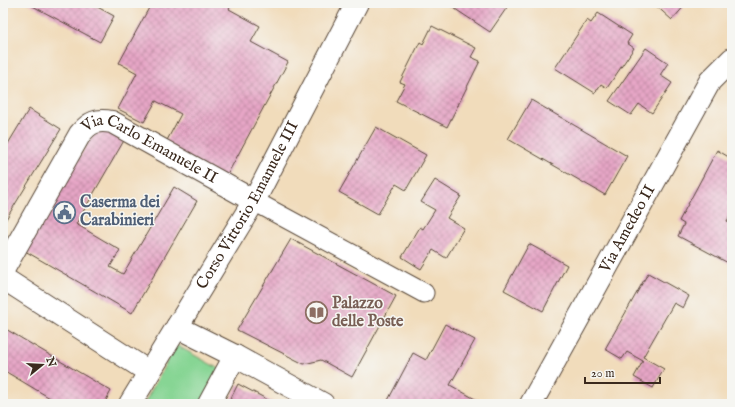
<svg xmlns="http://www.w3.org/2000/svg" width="735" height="407" font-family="'IM FELL English',serif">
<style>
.park{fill:#87d594;stroke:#618059}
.building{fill:url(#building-cross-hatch)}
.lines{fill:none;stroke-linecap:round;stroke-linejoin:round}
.pedestrian-casing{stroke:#564536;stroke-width:21}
.minor-casing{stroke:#564536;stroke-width:24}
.tertiary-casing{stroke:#564536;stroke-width:24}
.pedestrian{stroke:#fff;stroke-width:19}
.minor{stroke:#fff;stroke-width:22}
.tertiary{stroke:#fff;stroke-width:22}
.labels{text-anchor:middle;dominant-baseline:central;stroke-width:3;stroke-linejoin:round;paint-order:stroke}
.street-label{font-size:16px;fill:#3b2a1e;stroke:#f6f6f2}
.service-label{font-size:16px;font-weight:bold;fill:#4e5e75;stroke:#f6f6f2;text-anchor:start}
.education-label{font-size:16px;font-weight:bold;fill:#785e54;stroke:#f6f6f2;text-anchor:start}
</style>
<defs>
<pattern id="building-cross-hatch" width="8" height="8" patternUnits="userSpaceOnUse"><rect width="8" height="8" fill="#e6a6c6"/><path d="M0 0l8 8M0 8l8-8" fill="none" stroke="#bc87a0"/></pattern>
</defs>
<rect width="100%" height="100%" fill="#f6f6f2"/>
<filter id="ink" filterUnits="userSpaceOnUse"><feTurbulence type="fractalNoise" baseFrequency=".025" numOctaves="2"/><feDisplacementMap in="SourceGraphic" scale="8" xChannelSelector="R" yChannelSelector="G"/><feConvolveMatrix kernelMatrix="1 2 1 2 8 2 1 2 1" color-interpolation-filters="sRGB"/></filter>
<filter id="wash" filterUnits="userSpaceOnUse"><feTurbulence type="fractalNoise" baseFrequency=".012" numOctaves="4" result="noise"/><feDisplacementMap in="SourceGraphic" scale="16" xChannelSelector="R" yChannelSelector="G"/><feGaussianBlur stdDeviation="0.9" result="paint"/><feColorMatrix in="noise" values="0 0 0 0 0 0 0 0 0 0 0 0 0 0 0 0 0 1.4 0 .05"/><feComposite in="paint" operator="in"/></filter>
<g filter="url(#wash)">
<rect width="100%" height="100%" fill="#f1dcbb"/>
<path class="park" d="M176,345L223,371L206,404H144Z"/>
<g id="blocks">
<g class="building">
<path d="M27,3H90L114,16L100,42Z"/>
<path d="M145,3H233L229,9L260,26L251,42L288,62L225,179L164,146L181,114L156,101L144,122L118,109L137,73L119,63L150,6Z"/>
<path d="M446,3H510L490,32Z"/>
<path d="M653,3H687L672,20Z"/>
<path d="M598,13L632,35L627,43L634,48L607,88L601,84L595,93L555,68L587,20L591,23Z"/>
<path d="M432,26L476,48L471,57L480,61L447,127L396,101L405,84L400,82L420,42L423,44Z"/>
<path d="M646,48L668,63L660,75L672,83L652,113L639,104L631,115L609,101Z"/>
<path d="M531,100L627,156L605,195L508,139Z"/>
<path d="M29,109L61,129L3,224V152Z"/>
<path d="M100,122L126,137L76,224L120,250L110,267L123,274L174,187L197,201L132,313L25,251Z"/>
<path d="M376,127L426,155L406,190L396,184L378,214L339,192Z"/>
<path d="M717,150L732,159V211L727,221L732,224V265L678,236L684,224L679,221Z"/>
<path d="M435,180L461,196L447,218L464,228L446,258L433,250L421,269L402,257L420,227L423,229L435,210L421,202Z"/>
<path d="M291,239L396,296L352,377L321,360L304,364L237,330Z"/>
<path d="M529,244L567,265L543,311L504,290Z"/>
<path d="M648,273L689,296L683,308L674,303L643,357L664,369L653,388L634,377L643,361L627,352L622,359L605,349Z"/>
<path d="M445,324L475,340L450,385L484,404H386L413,353L426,360Z"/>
<path d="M4,328L111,391L104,404H54L55,401L3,370Z"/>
<path d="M238,384L276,404H228Z"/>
</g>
</g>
</g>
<g filter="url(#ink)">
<use href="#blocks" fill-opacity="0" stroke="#564536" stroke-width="1"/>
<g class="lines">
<defs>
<path id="pedestrian" d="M254,201L424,293"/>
<g id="minor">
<path id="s1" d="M3,270L80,134C90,122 97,119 112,122L254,201"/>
<path d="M177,327L235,356L209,404"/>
<path d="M235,356L323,404"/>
<path id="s2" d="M531,404L710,81L732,59"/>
</g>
<g id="tertiary">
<path d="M3,278L149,372"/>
<path id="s3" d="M130,404L254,201L357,3"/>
</g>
</defs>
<use href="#pedestrian" class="pedestrian-casing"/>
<use href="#minor" class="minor-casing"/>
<use href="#tertiary" class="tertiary-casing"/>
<use href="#pedestrian" class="pedestrian"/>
<use href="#minor" class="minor"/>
<use href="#tertiary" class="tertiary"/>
</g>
</g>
<defs>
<symbol id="civic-ring" viewBox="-11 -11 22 22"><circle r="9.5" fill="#f6f6f2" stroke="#5c6f8a" stroke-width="1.5"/><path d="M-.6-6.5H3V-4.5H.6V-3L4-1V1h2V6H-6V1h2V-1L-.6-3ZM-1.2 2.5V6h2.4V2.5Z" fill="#5c6f8a"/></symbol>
<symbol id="library-ring" viewBox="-11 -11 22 22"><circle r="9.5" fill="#f6f6f2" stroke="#8d6e63" stroke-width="1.5"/><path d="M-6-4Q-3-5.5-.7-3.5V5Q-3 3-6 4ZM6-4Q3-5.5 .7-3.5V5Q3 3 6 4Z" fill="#8d6e63"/></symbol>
</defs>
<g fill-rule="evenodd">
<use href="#civic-ring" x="52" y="200" width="25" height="25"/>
<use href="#library-ring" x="304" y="300" width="25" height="25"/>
</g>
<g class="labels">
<g class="street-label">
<text stroke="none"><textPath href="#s1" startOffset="237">Via Carlo Emanuele II</textPath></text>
<text stroke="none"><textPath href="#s3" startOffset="231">Corso Vittorio Emanuele III</textPath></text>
<text stroke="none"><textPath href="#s2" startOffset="200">Via Amedeo II</textPath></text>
</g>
<g class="service-label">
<text x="80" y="203">Caserma dei<tspan x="80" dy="18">Carabinieri</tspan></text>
</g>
<g class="education-label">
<text x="332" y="304">Palazzo<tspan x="332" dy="18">delle Poste</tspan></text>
</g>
</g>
<rect width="735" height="407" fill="none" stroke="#f6f6f2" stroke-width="16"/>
<g transform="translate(42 365) rotate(72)" stroke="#f6f6f2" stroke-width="3" paint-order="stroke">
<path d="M0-3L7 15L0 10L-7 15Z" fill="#3b2a1e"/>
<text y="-6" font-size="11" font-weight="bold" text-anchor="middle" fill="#3b2a1e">N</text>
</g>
<path d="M585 377v6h75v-6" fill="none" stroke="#3b2a1e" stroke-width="2"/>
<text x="591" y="377" font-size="12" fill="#3b2a1e" stroke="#f6f6f2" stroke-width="3" paint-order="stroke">20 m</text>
</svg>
